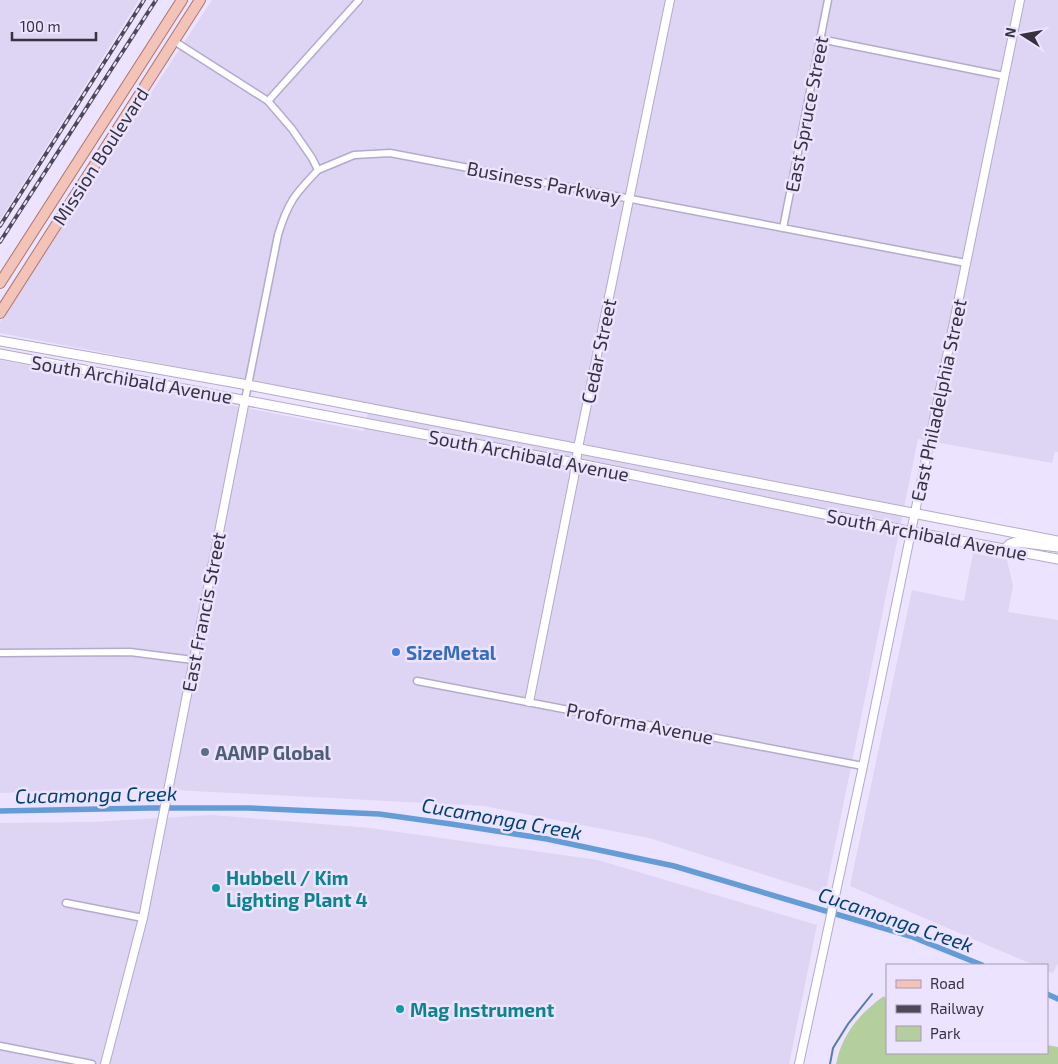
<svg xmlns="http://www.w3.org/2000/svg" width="1058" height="1064" font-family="'Exo 2',sans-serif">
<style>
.built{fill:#ded4f4}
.green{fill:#b5ce9d}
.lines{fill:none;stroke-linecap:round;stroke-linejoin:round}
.stream{stroke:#567caa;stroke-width:2}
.canal{stroke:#649cd8;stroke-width:5.5}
.minor-casing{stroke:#b4aacb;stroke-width:9}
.tertiary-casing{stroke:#b4aacb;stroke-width:10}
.secondary-casing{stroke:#b4aacb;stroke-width:11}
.primary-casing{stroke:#ac766e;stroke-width:12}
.minor{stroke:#fff;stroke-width:6}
.tertiary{stroke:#fff;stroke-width:8}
.secondary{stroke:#fff;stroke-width:9}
.primary{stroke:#f3c3b8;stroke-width:10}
.rail-casing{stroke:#4e4958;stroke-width:4}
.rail{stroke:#ebe3ff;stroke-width:2;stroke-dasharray:5.5;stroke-linecap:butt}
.shop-dot{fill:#3f7fe0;stroke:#ebe3ff;stroke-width:2}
.service-dot{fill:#5c6f8a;stroke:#ebe3ff;stroke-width:2}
.culture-dot{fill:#0f9aa8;stroke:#ebe3ff;stroke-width:2}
.labels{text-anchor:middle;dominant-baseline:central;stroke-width:5;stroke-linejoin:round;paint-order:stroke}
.street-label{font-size:19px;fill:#36323f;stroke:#ebe3ff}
.shop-label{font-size:19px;font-weight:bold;fill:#366cbe;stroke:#ebe3ff;text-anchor:start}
.service-label{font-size:19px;font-weight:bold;fill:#4e5e75;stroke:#ebe3ff;text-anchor:start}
.culture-label{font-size:19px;font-weight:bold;fill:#0d838f;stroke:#ebe3ff;text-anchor:start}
.water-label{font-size:20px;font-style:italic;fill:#004177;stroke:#ebe3ff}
</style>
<rect width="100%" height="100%" fill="#ebe3ff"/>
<g class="built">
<path d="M0,0H139L0,220Z"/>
<path d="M212,0H1058V452H1055L1052,463L918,439L825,894L649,838L484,806L137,788L0,793V360L364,431L370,403L0,333V322Z"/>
<path d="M973,553L1007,560L1013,586L1008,612L1058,620V963L1053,973L1047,971V965H1034L850,886L912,590L964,601Z"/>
<path d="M212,815L370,828L598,860L817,925L789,1064H0V823L93,822Z"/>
</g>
<path class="green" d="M884,996L887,1001V1053H1047V1045L1058,1047V1064H836C842,1034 860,1013 884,996Z"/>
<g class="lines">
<path class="stream" d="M830,1064L833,1048L848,1024L872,994"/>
<g class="canal">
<path d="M0,811L151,808H248L379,814L451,824L547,839L674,866L910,936L982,965"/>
<path d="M1047,994L1058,999"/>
</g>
<defs>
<g id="minor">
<path d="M820,39L1004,76"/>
<path d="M174,41L268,101L292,129L312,158L318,170L354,155L390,153L966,263"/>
<path d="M268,101L359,0"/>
<path d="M783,228L828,0"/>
<path d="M245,400L278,235C288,202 295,194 318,170"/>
<path d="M0,653L130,652L193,660"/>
<path d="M417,681L863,766"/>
<path d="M66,903L143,918"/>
<path d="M0,1046L92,1064"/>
</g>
<g id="tertiary">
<path d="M529,702L574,477L578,448L670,0"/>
<path d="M105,1064L143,918L245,400"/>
<path d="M799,1064L863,766L1020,0"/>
</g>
<g id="secondary">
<path d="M0,341L248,385L1058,541"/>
<path d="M0,354L575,463L912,532L1058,559"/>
<path d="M1005,549L1010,544L1016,542L1058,547"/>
</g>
<g id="primary">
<path d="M0,283L182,0"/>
<path d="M0,313L200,0"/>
</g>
</defs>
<use href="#minor" class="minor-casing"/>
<use href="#tertiary" class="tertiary-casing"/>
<use href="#secondary" class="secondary-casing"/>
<use href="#primary" class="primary-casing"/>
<use href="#minor" class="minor"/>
<use href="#tertiary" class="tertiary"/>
<use href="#secondary" class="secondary"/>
<use href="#primary" class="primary"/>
<defs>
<g id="rail">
<path d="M0,226L144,0"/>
<path d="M0,242L156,0"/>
</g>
</defs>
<use href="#rail" class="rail-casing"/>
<use href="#rail" class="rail"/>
</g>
<circle class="shop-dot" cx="396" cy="652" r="5"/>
<circle class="service-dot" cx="205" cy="752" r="5"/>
<g class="culture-dot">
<circle cx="216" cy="888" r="5"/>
<circle cx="400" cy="1009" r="5"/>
</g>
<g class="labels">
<g class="street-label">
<text transform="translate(806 114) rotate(-79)">East Spruce Street</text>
<text transform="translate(100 156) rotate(-57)">Mission Boulevard</text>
<text transform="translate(544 182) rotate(11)">Business Parkway</text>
<text transform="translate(598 351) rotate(-78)">Cedar Street</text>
<text transform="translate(132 379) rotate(10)">South Archibald Avenue</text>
<text transform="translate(938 400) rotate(-78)">East Philadelphia Street</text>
<text transform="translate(529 455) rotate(11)">South Archibald Avenue</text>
<text transform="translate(927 534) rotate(11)">South Archibald Avenue</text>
<text transform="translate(203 612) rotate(-79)">East Francis Street</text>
<text transform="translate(640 723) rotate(11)">Proforma Avenue</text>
</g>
<g class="shop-label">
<text x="406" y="652">SizeMetal</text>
</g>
<g class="service-label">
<text x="215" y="752">AAMP Global</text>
</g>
<g class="culture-label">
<text x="226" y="877">Hubbell / Kim<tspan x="226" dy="22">Lighting Plant 4</tspan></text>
<text x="410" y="1009">Mag Instrument</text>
</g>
<g class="water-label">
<text transform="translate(96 794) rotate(-1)">Cucamonga Creek</text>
<text transform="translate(502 818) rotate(10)">Cucamonga Creek</text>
<text transform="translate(896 919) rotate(19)">Cucamonga Creek</text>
</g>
</g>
<rect x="886" y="964" width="162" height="90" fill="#ebe3ff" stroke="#a39cb2"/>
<rect x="896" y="980" width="25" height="8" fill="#f3c3b8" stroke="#a39cb2"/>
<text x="930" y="989" font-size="15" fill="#36323f">Road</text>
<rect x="896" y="1005" width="25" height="8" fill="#4e4958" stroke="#a39cb2"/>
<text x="930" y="1014" font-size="15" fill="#36323f">Railway</text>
<rect x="896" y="1026" width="25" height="15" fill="#b5ce9d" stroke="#a39cb2"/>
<text x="930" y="1039" font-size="15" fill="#36323f">Park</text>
<g transform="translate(1023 35) rotate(281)" stroke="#ebe3ff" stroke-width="4" paint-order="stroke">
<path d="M0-4L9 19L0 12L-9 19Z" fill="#36323f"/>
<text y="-8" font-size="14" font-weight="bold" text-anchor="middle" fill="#36323f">N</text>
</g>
<path d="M12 32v8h84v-8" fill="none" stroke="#36323f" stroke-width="2.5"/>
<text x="20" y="32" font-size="15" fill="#36323f" stroke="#ebe3ff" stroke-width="4" paint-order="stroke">100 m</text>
</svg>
